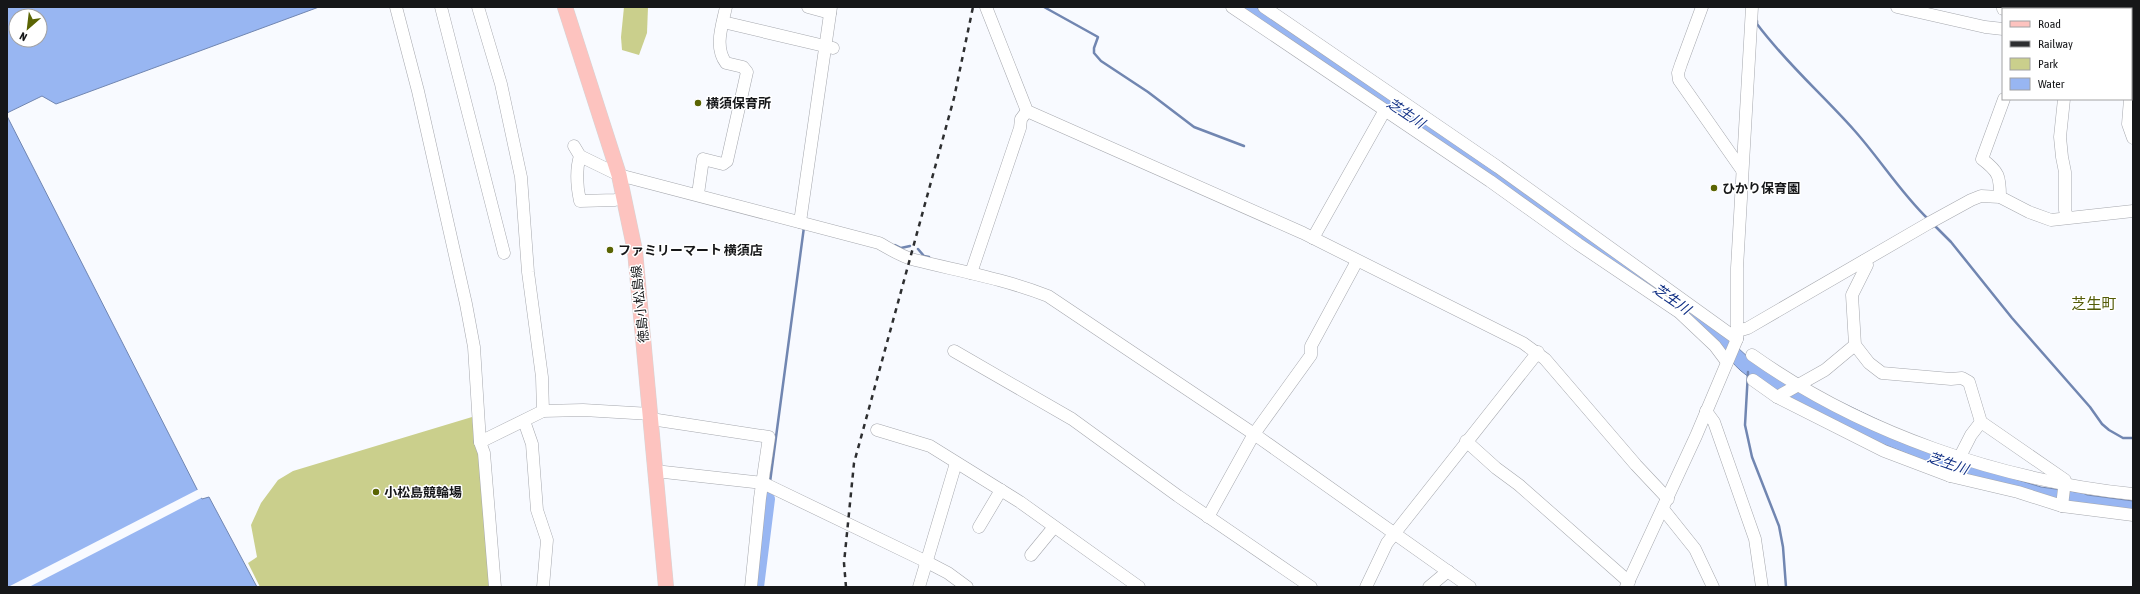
<svg xmlns="http://www.w3.org/2000/svg" width="2140" height="594" font-family="'Asap Condensed','Noto Sans JP',sans-serif">
<style>
.green{fill:#cacf8c}
.water{fill:#98b6f2;stroke:#7186b1;fill-rule:evenodd}
.pier{fill:#f8faff}
.lines{fill:none;stroke-linecap:round;stroke-linejoin:round}
.stream{stroke:#7186b1;stroke-width:2.5}
.river{stroke:#98b6f2;stroke-width:14}
.minor-casing{stroke:#a6a8ae;stroke-width:13}
.major-casing{stroke:#d5d5d6;stroke-width:16}
.minor{stroke:#fff;stroke-width:12}
.major{stroke:#fdc3bf;stroke-width:15}
.rail{stroke:#2d2e30;stroke-width:2.5;stroke-dasharray:5 5;stroke-linecap:butt}
.poi-dot{fill:#5a6403;stroke:#fff;stroke-width:1.5}
.labels{text-anchor:middle;dominant-baseline:central;stroke-width:3;stroke-linejoin:round;paint-order:stroke}
.poi-label{font-size:13px;font-weight:bold;fill:#161719;stroke:#fff;text-anchor:start}
.street-label{font-size:13px;fill:#161719;stroke:#fff}
.water-label{font-size:14px;font-style:italic;fill:#102f84;stroke:#fff}
.quarter-label{font-size:15px;fill:#535b06;stroke:#fff}
</style>
<rect width="100%" height="100%" fill="#f8faff"/>
<g class="green">
<path d="M624,7H648L647,33L639,55L622,50L621,37Z"/>
<path d="M472,417L476,449L479,455L492,587H260L248,563L257,557L251,525L261,503L278,480L293,471Z"/>
</g>
<g class="water">
<path d="M7,7H319L56,104L42,96L7,113ZM16,16H40V40H16Z"/>
<path d="M1236,7H1256L1543,205L1715,327L1749,358L1976,467L2041,487L2083,493L2087,495L2133,501V511L2080,505L1936,469L1927,462C1866,436 1793,413 1741,371C1733,364 1727,356 1720,348Z"/>
<path d="M7,116L202,499L209,497L257,587H7Z"/>
</g>
<path class="pier" d="M199,489L203,497L29,587H8Z"/>
<g class="lines">
<g class="stream">
<path d="M1044,7L1098,37L1094,48V53L1101,61L1148,92L1194,127L1244,146"/>
<path d="M1757,21V24C1786,63 1822,94 1854,130C1880,159 1900,192 1928,219"/>
<path d="M1933,224L1951,242L2012,318L2090,407L2102,424L2109,430L2123,438H2133"/>
<path d="M895,245L901,248L910,246"/>
<path d="M918,249L924,256L929,257"/>
<path d="M1748,372L1745,425L1752,457L1779,526L1783,547L1786,587"/>
<path d="M770,482L804,227"/>
<path d="M768,499L769,491"/>
</g>
<path class="river" d="M757,587L768,499"/>
<defs>
<g id="minor">
<path d="M396,7L418,91L466,304L474,347L480,442L484,453L495,587"/>
<path d="M441,7L504,253"/>
<path d="M478,7L501,84L521,177L528,272L542,377L543,411"/>
<path d="M808,7L830,13"/>
<path d="M986,7L1027,111L1303,233L1523,343L1545,359L1636,465L1668,499"/>
<path d="M1232,7L1490,181L1578,244L1679,312L1715,346L1727,362"/>
<path d="M1264,7L1498,167L1737,339"/>
<path d="M1702,7L1681,64L1678,73L1679,80L1742,170"/>
<path d="M1897,7L1985,27L2003,29"/>
<path d="M2003,7V9"/>
<path d="M2067,9V7"/>
<path d="M723,22L833,48"/>
<path d="M2131,68V26"/>
<path d="M2064,99L2060,137L2062,157L2065,172V210L2067,217"/>
<path d="M2130,99L2128,124L2133,138"/>
<path d="M574,146L580,156C576,169 577,187 580,201L615,200L624,198"/>
<path d="M580,156L619,175L879,243C890,249 902,257 915,260C959,271 1005,279 1048,296L1254,434L1470,587"/>
<path d="M698,194L703,159L723,164L727,161L747,72L743,67L726,63C714,47 722,26 726,7"/>
<path d="M2000,197C2000,176 1999,172 1982,159L2004,99"/>
<path d="M800,222L831,7"/>
<path d="M1313,238L1385,110"/>
<path d="M1864,261L1867,265L1852,295L1855,345L1869,363L1882,373L1951,379L1962,378L1969,382L1981,422L2065,480L2062,506L2018,492L1950,476"/>
<path d="M971,273L1020,128L1021,119L1027,111"/>
<path d="M1738,331L1748,328L1929,223L1971,200L1981,196L2000,197L2029,212L2051,220L2133,211"/>
<path d="M1855,345L1825,370L1777,397L1884,451L1950,476L1971,435L1981,422"/>
<path d="M954,351L1072,419L1178,496L1311,587"/>
<path d="M1752,355C1862,433 1999,480 2133,494"/>
<path d="M1753,380L1777,397"/>
<path d="M1706,411L1714,422L1755,539L1762,587"/>
<path d="M651,419L769,437L760,498L751,587"/>
<path d="M524,421L532,444L537,510L547,540L543,587"/>
<path d="M877,430L930,446L1020,502L1139,587"/>
<path d="M1466,441L1496,468L1519,485L1629,582"/>
<path d="M480,442L543,411L583,410L651,414"/>
<path d="M655,471L763,483L925,561L948,573L967,587"/>
<path d="M2062,506L2133,515"/>
<path d="M1663,509L1695,549L1713,587"/>
<path d="M1208,517L1254,434L1311,355V346L1357,261"/>
<path d="M979,527L1001,490"/>
<path d="M1031,555L1054,527"/>
<path d="M919,587L956,463"/>
<path d="M1366,587L1387,543L1538,352"/>
<path d="M1429,587L1448,571"/>
<path d="M1626,587L1696,436L1737,339V268L1752,7"/>
</g>
<path id="major" d="M565,7L619,175L635,251L666,587"/>
</defs>
<use href="#minor" class="minor-casing"/>
<use href="#major" class="major-casing"/>
<use href="#minor" class="minor"/>
<use href="#major" class="major"/>
<path class="rail" d="M846,587L844,563L854,463L954,98L973,7"/>
</g>
<g class="poi-dot">
<circle cx="698" cy="103" r="4"/>
<circle cx="1714" cy="188" r="4"/>
<circle cx="610" cy="250" r="4"/>
<circle cx="376" cy="492" r="4"/>
</g>
<g class="labels">
<g class="poi-label">
<text x="706" y="103">横須保育所</text>
<text x="1722" y="188">ひかり保育園</text>
<text x="618" y="250">ファミリーマート 横須店</text>
<text x="384" y="492">小松島競輪場</text>
</g>
<g class="street-label">
<text transform="translate(640 304) rotate(-96)">徳島小松島線</text>
</g>
<g class="water-label">
<text transform="translate(1406 113) rotate(34)">芝生川</text>
<text transform="translate(1672 299) rotate(35)">芝生川</text>
<text transform="translate(1948 463) rotate(19)">芝生川</text>
</g>
<g class="quarter-label">
<text x="2094" y="303">芝生町</text>
</g>
</g>
<rect width="2140" height="594" fill="none" stroke="#161719" stroke-width="16"/>
<rect x="2002" y="8" width="130" height="92" fill="#ffffff" stroke="#a2a2a3"/>
<rect x="2010" y="21" width="20" height="6" fill="#fdc3bf" stroke="#a2a2a3"/>
<text x="2038" y="28" font-size="12" fill="#161719">Road</text>
<rect x="2010" y="41" width="20" height="6" fill="#2d2e30" stroke="#a2a2a3"/>
<text x="2038" y="48" font-size="12" fill="#161719">Railway</text>
<rect x="2010" y="58" width="20" height="12" fill="#cacf8c" stroke="#a2a2a3"/>
<text x="2038" y="68" font-size="12" fill="#161719">Park</text>
<rect x="2010" y="78" width="20" height="12" fill="#98b6f2" stroke="#a2a2a3"/>
<text x="2038" y="88" font-size="12" fill="#161719">Water</text>
<g transform="translate(28 28) rotate(208)"><circle r="19" fill="#ffffff" stroke="#a2a2a3"/>
<path d="M0-3L7 15L0 10L-7 15Z" fill="#5a6403"/>
<text y="-6" font-size="11" font-weight="bold" text-anchor="middle" fill="#161719">N</text>
</g>
</svg>
